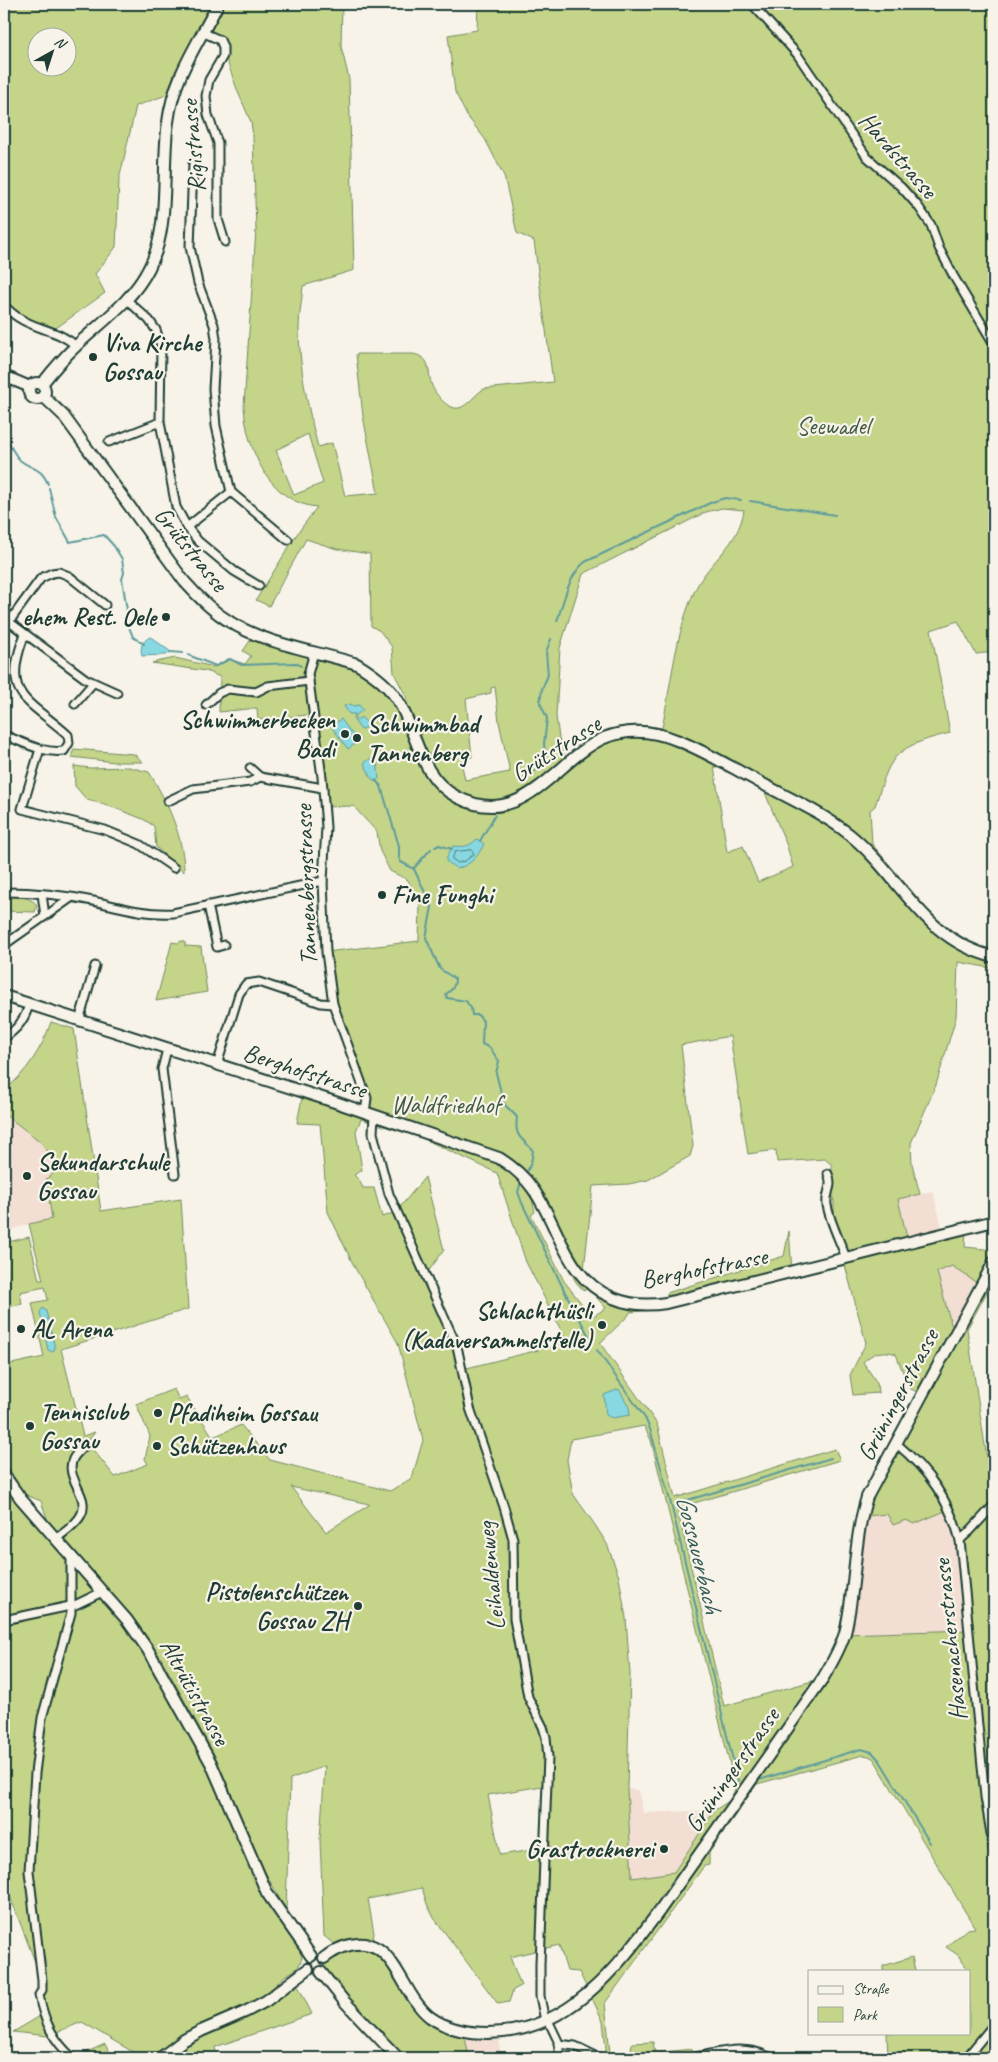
<svg xmlns="http://www.w3.org/2000/svg" width="998" height="2062" font-family="Caveat,sans-serif">
<style>
.built{fill:#f2ded2}
.green{fill:#c4d58a;stroke:#72895f;fill-rule:evenodd}
.water{fill:#88d8e2;stroke:#5e9a9c}
.lines{fill:none;stroke-linecap:round;stroke-linejoin:round}
.shore{stroke:#497b7a;stroke-width:1}
.stream{stroke:#5e9a9c;stroke-width:2}
.street-casing{stroke:#1f3d34;stroke-width:11}
.secondary-casing{stroke:#1f3d34;stroke-width:14}
.street{stroke:#f7f3e8;stroke-width:7}
.secondary{stroke:#f7f3e8;stroke-width:10}
.poi-dot{fill:#1f3d34;stroke:#f7f3e8;stroke-width:2}
.labels{text-anchor:middle;dominant-baseline:central;stroke-width:4.5;stroke-linejoin:round;paint-order:stroke}
.street-label{font-size:25px;fill:#1f3d34;stroke:#f7f3e8}
.poi-label{font-size:25px;font-weight:bold;fill:#1f3d34;stroke:#f7f3e8;text-anchor:start}
.park-label{font-size:25px;fill:#405b45;stroke:#f7f3e8}
.water-label{font-size:26px;font-style:italic;fill:#345c57;stroke:#f7f3e8}
</style>
<rect width="100%" height="100%" fill="#f7f3e8"/>
<filter id="ink" filterUnits="userSpaceOnUse"><feTurbulence type="fractalNoise" baseFrequency=".02" numOctaves="2"/><feDisplacementMap in="SourceGraphic" scale="10" xChannelSelector="R" yChannelSelector="G"/><feConvolveMatrix kernelMatrix="1 2 1 2 8 2 1 2 1" color-interpolation-filters="sRGB"/></filter>
<g filter="url(#ink)">
<g class="built">
<path d="M4,1114L41,1142L56,1164L54,1173L46,1179L52,1220L31,1223L4,1233Z"/>
<path d="M994,1122V1153L990,1154L987,1123Z"/>
<path d="M933,1191L942,1227L908,1242L898,1199Z"/>
<path d="M952,1266L982,1286L958,1329L951,1324L937,1272Z"/>
<path d="M950,1509L956,1527L969,1630L844,1634L861,1517L888,1514L906,1520Z"/>
<path d="M627,1789L639,1790L643,1813L715,1810L674,1872L632,1878Z"/>
<path d="M463,2039L499,2040L500,2058H447Z"/>
</g>
<g class="green">
<path d="M4,4H342L341,46L349,79L354,270L303,286C302,300 299,314 299,328C299,368 308,408 318,447L332,443L345,496L378,493L363,416L356,354H414C420,356 424,357 427,363C430,370 429,379 432,386C436,395 448,410 459,408C468,406 476,393 484,389L553,382L534,241L517,233L504,176L485,139L467,116L455,92L448,35L477,30L478,4H994V652L976,654L958,621L931,630L950,733C931,738 903,744 892,762C884,774 880,792 875,806L870,810L872,844L931,914L958,936L976,945L994,950L991,968L958,962L956,1017L936,1085L911,1143L912,1164L920,1194L898,1199L908,1242L966,1228L965,1247L994,1250V1279L967,1329L990,1478L994,1490V2058H888L887,2033H969V1971L958,1955L946,1947L967,1929L975,1928L874,1759L869,1756L863,1755L757,1784L709,1853V1865L704,1866L605,2003L610,2053L617,2057H630L632,2043L653,2042L655,2053L692,2049V2058H607L603,2021L579,1972L567,1971L559,1945L510,1957L521,1986L513,1990L509,2002L498,2004L434,1918L427,1904L422,1888L368,1899L374,1933L372,1946L418,2005L464,2031L469,2058H398L323,1970L325,1961L340,1949L324,1936L320,1840L325,1766L290,1779L286,1910L265,1872L216,1758L161,1658L138,1624L48,1521L41,1501L26,1495L4,1462V1351L7,1365L44,1357L32,1303L48,1300L45,1287L20,1292L22,1304L4,1308V1296L10,1287L4,1262V1243L29,1237L39,1280H43L29,1224L52,1219L46,1179L54,1173L56,1164L41,1142L4,1114V1091C26,1073 42,1049 51,1022L74,1029L101,1211L181,1199L188,1309L61,1349L83,1436L95,1432L86,1444L95,1452L115,1477L148,1464L145,1459L150,1436L136,1404L174,1389L179,1400L187,1397L213,1437L241,1425L270,1460L390,1491L412,1478L423,1440L398,1343L355,1268L328,1212L320,1124L297,1123L303,1093L364,1113L367,1105L333,1004L326,952L419,941L420,904L408,880L390,871L380,851L377,832L353,806L325,807L313,718L308,715L258,720L257,708L219,712L220,677L206,671L152,663L175,658L214,667L228,659L245,664L251,656L243,651L252,638L313,656L357,664L401,706L407,698L394,673L392,647L380,631L371,626L370,554L337,549L306,539L269,606L256,600L297,534L317,507C270,503 246,449 244,406L256,230L253,136L251,122L238,92L227,61L223,56L220,40L202,32L177,91L136,106L119,180L116,247L95,274L105,293L56,328L22,318L4,300ZM38,38H68V68H38ZM308,434L323,483L294,495L276,450ZM722,508L744,510C738,547 710,559 695,590C676,631 671,684 662,728C615,719 602,733 565,757L559,738L556,716L560,648L583,574L706,512ZM495,687L499,722L510,772L465,780L461,761L472,757L466,699L491,693V688ZM714,766L749,782L761,783L787,846L793,867L758,882L743,846L727,852ZM730,1036L748,1154L776,1150L777,1162L825,1159L832,1165L831,1187L834,1202V1225L846,1258L792,1271L789,1231L784,1256L667,1293L666,1303L606,1295L583,1279L593,1186L629,1184L648,1180L690,1156L693,1146L681,1045ZM361,1119L422,1138L497,1173L526,1262L564,1336L562,1344L463,1369L425,1276L444,1250L425,1177L396,1212L382,1217L374,1188H363L359,1180L354,1175L362,1170L356,1131ZM531,1194L576,1282L584,1291L588,1288L606,1308L592,1317L564,1281L531,1215L535,1212ZM845,1265L866,1343L850,1375L853,1395L878,1393L877,1383L863,1362C872,1353 883,1349 896,1354L909,1388L923,1395L897,1444L910,1456L899,1453L876,1490L866,1516L887,1514L893,1525L906,1520L914,1524L950,1509L962,1557L969,1630L844,1634L823,1678L724,1706L677,1508L840,1460L835,1449L675,1498L657,1424L600,1343L628,1316L630,1312L666,1309ZM952,1266L981,1286L958,1329L951,1324L937,1272ZM644,1426L651,1440L735,1785L734,1792L729,1801L715,1810L674,1872L632,1878L627,1789L630,1674L626,1618L619,1577L607,1544L595,1525L573,1494L567,1460L571,1439ZM291,1487L369,1504V1505L326,1532ZM548,1785L545,1848L500,1855L488,1795Z"/>
<path d="M74,749L134,754L143,762H115L71,757Z"/>
<path d="M74,766L90,768L129,767L149,772C167,801 184,837 184,872L156,847L154,826L143,819L125,812L104,804L87,800L75,786Z"/>
<path d="M4,896C15,897 29,895 37,905L35,912L4,911Z"/>
<path d="M181,941L185,942V946L201,947L207,992L156,1001L172,942L178,943Z"/>
<path d="M4,1475L127,1620L182,1707L267,1893L301,1950L300,1951L302,1958L298,1968L285,1976L266,1994L219,2022L295,1980L312,2014L215,2047L217,2058H143L82,2022L47,2036L13,2032L42,2015V1980L4,1881Z"/>
<path d="M912,1957L915,1971H883V1966Z"/>
<path d="M105,2044L112,2058H78L76,2057Z"/>
</g>
<g class="water">
<path d="M150,637L152,638L171,652L166,655L142,656C140,647 141,642 150,637Z"/>
<path d="M352,704L353,706L359,705L363,710L355,716L356,721L361,717L369,725L361,730L353,719L355,714H349L344,706Z"/>
<path d="M341,719L358,742L348,749L331,726Z"/>
<path d="M370,759L377,760L379,778L376,782L372,779L364,763Z"/>
<path d="M477,839L484,844C477,858 471,864 457,869L446,861L448,854L453,846C464,847 469,847 477,839Z"/>
<path d="M43,1308L46,1311L55,1348L53,1352L48,1350L40,1312Z"/>
<path d="M619,1389L629,1407L630,1415L612,1418L606,1415L604,1395Z"/>
</g>
<g class="lines">
<path class="shore" d="M472,850L474,854L465,861L458,863L452,859L455,852Z"/>
<g class="stream">
<path d="M4,434C9,442 14,456 21,461C33,470 41,467 48,484"/>
<path d="M49,488L56,517L70,542L104,535L114,546L122,559L124,573L122,579L127,610L125,617L133,637L144,644"/>
<path d="M750,501L835,515"/>
<path d="M557,621C564,601 568,576 585,562L712,502L725,498L741,500"/>
<path d="M170,652L183,653"/>
<path d="M188,655L216,666L230,659L242,665L296,663L301,666"/>
<path d="M524,778L546,764L544,744L547,718L540,703L542,689L548,675L546,652L551,639"/>
<path d="M375,780L381,786L399,846V858L401,862L414,869L432,907L426,938L440,969L455,979C455,987 452,990 446,994L447,998L466,1001L471,1008L472,1015H478L483,1021L482,1044L490,1048L499,1061L496,1073L504,1104L517,1117C514,1138 522,1137 533,1151L531,1163L527,1172"/>
<path d="M480,841L495,815"/>
<path d="M435,847L439,845L452,849"/>
<path d="M414,868L431,849"/>
<path d="M521,1182L518,1192L522,1203L565,1292L592,1342"/>
<path d="M597,1350L645,1418L650,1429L671,1504L738,1781"/>
<path d="M681,1502L831,1458"/>
<path d="M759,1780L861,1749L872,1752L880,1761L930,1843"/>
</g>
<defs>
<g id="street">
<path d="M752,4L797,54L867,157L901,187L918,206L931,225L939,248L954,277L994,344"/>
<path d="M202,32L220,40L223,47V56L209,80L206,96L208,115L218,143V219L225,242"/>
<path d="M193,164L190,247L198,283L214,325L216,339L213,389L216,426L231,492L288,540"/>
<path d="M127,300L149,320L156,330L161,346L160,422L176,507L187,527L198,541L234,571L259,586"/>
<path d="M4,305C26,331 55,326 76,346"/>
<path d="M109,442L160,422"/>
<path d="M187,527L231,492"/>
<path d="M4,618L86,679L117,693"/>
<path d="M9,622L41,578L52,573L59,572L69,576L105,605"/>
<path d="M314,652L308,674L322,777L326,827L323,881L326,952L333,1004L367,1098L365,1113"/>
<path d="M75,704L93,683"/>
<path d="M206,705L219,693L228,689L256,692L268,686L309,681"/>
<path d="M4,735C23,742 43,754 64,751L69,743L68,735C28,699 0,697 25,634"/>
<path d="M40,749L22,809L105,830L139,844L174,868"/>
<path d="M250,768L260,777"/>
<path d="M168,801L193,789L250,782L260,777L323,788"/>
<path d="M4,892C33,892 64,895 93,901C120,907 146,915 173,913L323,881"/>
<path d="M42,894L45,916"/>
<path d="M208,905L217,947L224,945"/>
<path d="M4,945L71,898"/>
<path d="M79,1021L95,966"/>
<path d="M4,1038C17,1029 24,1021 29,1005"/>
<path d="M167,1049L162,1069L175,1174"/>
<path d="M217,1065L239,994L246,984L259,982L321,1003L333,1004"/>
<path d="M374,1116L373,1133L389,1194L457,1346L470,1408L504,1507L513,1539L514,1619L528,1697L543,1727L546,1737L548,1757L540,1964V1996L545,2021"/>
<path d="M828,1174C834,1186 825,1193 827,1205C830,1222 840,1241 846,1258"/>
<path d="M897,1444C929,1471 949,1500 960,1540L985,1797L994,1852"/>
<path d="M56,1539C64,1532 76,1525 81,1515C91,1496 64,1478 73,1459C76,1453 82,1449 86,1444"/>
<path d="M960,1540L969,1532L994,1505"/>
<path d="M71,1557V1613L42,1718L35,1773L29,1871L42,1980V1990L39,1995C44,2021 53,2041 73,2058"/>
<path d="M4,1620L75,1605L102,1592"/>
<path d="M548,2020L558,2041L560,2058"/>
<path d="M558,2044L575,2046L600,2058"/>
<path d="M690,2058C721,2053 741,2043 772,2058"/>
<path d="M966,2058L994,2024"/>
</g>
<g id="secondary">
<path d="M4,376L30,387"/>
<circle cx="37" cy="391" r="8"/>
<path d="M42,384C53,370 64,357 77,345C103,321 133,300 149,268C171,226 161,168 168,122C174,75 198,44 218,4"/>
<path d="M43,396L63,415L184,581C198,597 212,611 230,622C268,645 316,651 357,664C375,675 391,687 401,706C418,738 421,778 457,797C523,831 554,761 604,738C629,728 655,731 679,741C707,752 734,769 761,783C791,799 822,813 849,834C902,877 923,940 994,957"/>
<path d="M4,996L338,1103L499,1158C512,1166 524,1176 533,1189C560,1227 565,1278 613,1298C630,1305 648,1306 666,1303L994,1221"/>
<path d="M4,1475L21,1499L127,1620L148,1650L211,1763L267,1893L311,1956"/>
<path d="M324,1958C338,1947 360,1938 377,1948C399,1962 407,1999 430,2017C447,2029 467,2033 488,2033C568,2033 617,1968 660,1910L823,1678C832,1663 840,1649 845,1633C856,1588 853,1541 867,1497L994,1262"/>
<path d="M321,1972L344,2001L398,2058"/>
<path d="M160,2058L184,2040L201,2031L245,2012L266,2001L308,1969"/>
</g>
</defs>
<use href="#street" class="street-casing"/>
<use href="#secondary" class="secondary-casing"/>
<use href="#street" class="street"/>
<use href="#secondary" class="secondary"/>
</g>
</g>
<g class="poi-dot">
<circle cx="93" cy="357" r="5"/>
<circle cx="166" cy="617" r="5"/>
<circle cx="345" cy="734" r="5"/>
<circle cx="357" cy="738" r="5"/>
<circle cx="382" cy="895" r="5"/>
<circle cx="27" cy="1176" r="5"/>
<circle cx="602" cy="1325" r="5"/>
<circle cx="21" cy="1329" r="5"/>
<circle cx="158" cy="1413" r="5"/>
<circle cx="30" cy="1426" r="5"/>
<circle cx="157" cy="1446" r="5"/>
<circle cx="358" cy="1606" r="5"/>
<circle cx="664" cy="1849" r="5"/>
</g>
<g class="labels">
<g class="street-label">
<text transform="translate(193 146) rotate(-95)">Rigistrasse</text>
<text transform="translate(898 155) rotate(49)">Hardstrasse</text>
<text transform="translate(191 549) rotate(51)">Grütstrasse</text>
<text transform="translate(556 749) rotate(-33)">Grütstrasse</text>
<text transform="translate(306 885) rotate(-92)">Tannenbergstrasse</text>
<text transform="translate(305 1071) rotate(18)">Berghofstrasse</text>
<text transform="translate(704 1268) rotate(-11)">Berghofstrasse</text>
<text transform="translate(898 1395) rotate(-62)">Grüningerstrasse</text>
<text transform="translate(491 1576) rotate(-96)">Leihaldenweg</text>
<text transform="translate(950 1640) rotate(-96)">Hasenacherstrasse</text>
<text transform="translate(195 1692) rotate(61)">Altrütistrasse</text>
<text transform="translate(732 1770) rotate(-55)">Grüningerstrasse</text>
</g>
<g class="poi-label">
<text x="103" y="343">Viva Kirche<tspan x="103" dy="29">Gossau</tspan></text>
<text x="156" y="617" text-anchor="end">ehem Rest. Oele</text>
<text x="335" y="720" text-anchor="end">Schwimmerbecken<tspan x="335" dy="29">Badi</tspan></text>
<text x="367" y="724">Schwimmbad<tspan x="367" dy="29">Tannenberg</tspan></text>
<text x="392" y="895">Fine Funghi</text>
<text x="37" y="1162">Sekundarschule<tspan x="37" dy="29">Gossau</tspan></text>
<text x="592" y="1311" text-anchor="end">Schlachthüsli<tspan x="592" dy="29">(Kadaversammelstelle)</tspan></text>
<text x="31" y="1329">AL Arena</text>
<text x="40" y="1412">Tennisclub<tspan x="40" dy="29">Gossau</tspan></text>
<text x="168" y="1413">Pfadiheim Gossau</text>
<text x="167" y="1446">Schützenhaus</text>
<text x="348" y="1592" text-anchor="end">Pistolenschützen<tspan x="348" dy="29">Gossau ZH</tspan></text>
<text x="654" y="1849" text-anchor="end">Grastrocknerei</text>
</g>
<g class="park-label">
<text x="833" y="426">Seewadel</text>
<text x="446" y="1105">Waldfriedhof</text>
</g>
<g class="water-label">
<text transform="translate(699 1554) rotate(76)">Gossauerbach</text>
</g>
</g>
<rect width="998" height="2062" fill="none" stroke="#f7f3e8" stroke-width="20"/>
<rect x="10" y="10" width="978" height="2042" fill="none" stroke="#1f3d34" stroke-width="2" filter="url(#ink)"/>
<rect x="808" y="1970" width="162" height="65" fill="#f7f3e8" stroke="#a1aaa0"/>
<rect x="818" y="1986" width="25" height="8" fill="#f7f3e8" stroke="#a1aaa0"/>
<text x="853" y="1994" font-size="15" fill="#1f3d34">Straße</text>
<rect x="818" y="2007" width="25" height="15" fill="#c4d58a" stroke="#a1aaa0"/>
<text x="853" y="2020" font-size="15" fill="#1f3d34">Park</text>
<g transform="translate(52 52) rotate(39)"><circle r="24" fill="#f7f3e8" stroke="#a1aaa0"/>
<path d="M0-4L9 19L0 12L-9 19Z" fill="#1f3d34"/>
<text y="-8" font-size="14" font-weight="bold" text-anchor="middle" fill="#1f3d34">N</text>
</g>
</svg>
